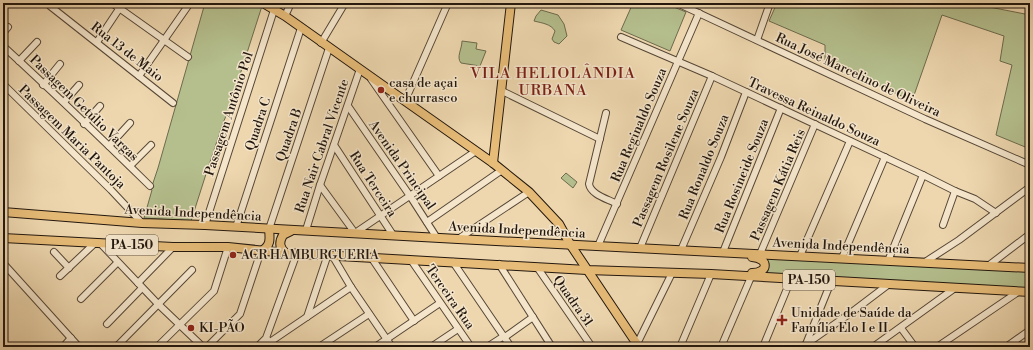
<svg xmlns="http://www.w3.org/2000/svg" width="1033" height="350" font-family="'Libre Bodoni',serif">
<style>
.green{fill:#b5bf8e;stroke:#6c6b4e}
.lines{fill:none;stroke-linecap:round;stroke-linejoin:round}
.minor-casing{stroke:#554736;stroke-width:8}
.major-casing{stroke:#22170e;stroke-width:10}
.minor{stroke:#f4e5cb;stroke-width:6}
.major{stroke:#e7bc78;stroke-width:8}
.poi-dot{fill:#8f2418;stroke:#f4e5cb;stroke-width:1.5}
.labels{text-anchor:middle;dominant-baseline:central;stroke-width:3;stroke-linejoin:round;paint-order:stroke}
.shield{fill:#f4e5cb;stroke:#615547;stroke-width:1}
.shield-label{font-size:12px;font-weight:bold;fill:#22170e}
.street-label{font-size:13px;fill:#22170e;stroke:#f4e5cb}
.poi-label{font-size:13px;fill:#22170e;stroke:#f4e5cb;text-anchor:start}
.quarter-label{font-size:15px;letter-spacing:1px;fill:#7a1f14;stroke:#f4e5cb}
</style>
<rect width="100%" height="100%" fill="#eed7af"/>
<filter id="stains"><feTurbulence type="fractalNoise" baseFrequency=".005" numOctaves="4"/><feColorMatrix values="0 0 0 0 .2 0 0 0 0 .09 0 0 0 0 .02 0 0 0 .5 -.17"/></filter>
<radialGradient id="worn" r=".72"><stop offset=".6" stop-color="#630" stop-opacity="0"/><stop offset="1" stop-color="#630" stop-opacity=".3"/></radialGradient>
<g class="green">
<path d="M205,3H257L262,6L229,109L223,123L208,168L210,169L208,173L206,174L191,221L144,218L152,190L149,188L152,186L158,168Z"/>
<path d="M633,3H664L686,12L670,51L621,30Z"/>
<path d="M777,3H969L1030,15V149L996,135L1012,65L1000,61L1004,36L942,15L912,101L825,60V45L769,21Z"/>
<path d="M541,10L558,15L564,24L567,36L559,44L554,42L552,39L555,31C551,24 542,23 534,21L536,16Z"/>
<path d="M462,41L477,43L476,49L486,51L480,66L461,63C456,57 462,49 462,41Z"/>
<path d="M566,173L577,182L573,188L561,178Z"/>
<path d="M765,256L1030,270V289L764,274L767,261Z"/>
</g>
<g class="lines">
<defs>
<g id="minor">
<path d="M51,3L50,6L173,103"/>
<path d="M112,3L188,57"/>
<path d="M677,3L925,119L1030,165"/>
<path d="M285,16L291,3"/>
<path d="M3,33L8,27"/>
<path d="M621,37L712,76L923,175L955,191L975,199L996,213"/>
<path d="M757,40L770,3"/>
<path d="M97,42L123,3"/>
<path d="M321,43L345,3"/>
<path d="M3,46C53,92 102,139 150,186"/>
<path d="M19,61L37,42"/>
<path d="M139,76L190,3"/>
<path d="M371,79L439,176"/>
<path d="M3,84L111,190L142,223"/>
<path d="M43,85L60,64"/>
<path d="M502,91L600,139"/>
<path d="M405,101L448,3"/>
<path d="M64,102L79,85"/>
<path d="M348,106L410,196L437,238"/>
<path d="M606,113L589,184C591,195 608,199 617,204"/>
<path d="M84,124L100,106"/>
<path d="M334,145L393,235"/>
<path d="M109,146L130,123"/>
<path d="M130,166L151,145"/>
<path d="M320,185L355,233L476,151"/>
<path d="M427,222L502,170"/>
<path d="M205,225L274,10"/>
<path d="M943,225L955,191"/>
<path d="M236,227L301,28"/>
<path d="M269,229L329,48"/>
<path d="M306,230L320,185L360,69"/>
<path d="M458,239L529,192"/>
<path d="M100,243L158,304L203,347"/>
<path d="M598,246L699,13"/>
<path d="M640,248L712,76"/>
<path d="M681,250L721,157L746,92"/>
<path d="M54,252L69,268"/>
<path d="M723,252L781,108"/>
<path d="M760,254L815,124"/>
<path d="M332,255L351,287L392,347"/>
<path d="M800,256L850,141"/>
<path d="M371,257L414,321"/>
<path d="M842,258L885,157"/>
<path d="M411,260L471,347"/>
<path d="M888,261L923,175"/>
<path d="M453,262L511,347"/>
<path d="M925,262L959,240L1030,187"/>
<path d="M3,263L79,347"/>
<path d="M499,264L552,347"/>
<path d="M988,266L1030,234"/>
<path d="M537,267L592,347"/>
<path d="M60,276L95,243"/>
<path d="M138,283L173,247"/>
<path d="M81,299L117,263"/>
<path d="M307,317L328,254"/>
<path d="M107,324L142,288"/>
<path d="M901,328L915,347"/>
<path d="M505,337L533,317"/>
<path d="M267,339L275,347"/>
<path d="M270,342L351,287"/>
<path d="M637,344L672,273"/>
<path d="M806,344L831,282"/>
<path d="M63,347L71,338"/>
<path d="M116,347L192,270"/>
<path d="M157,347L214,291L228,247"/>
<path d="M207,347L240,314L261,251"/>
<path d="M257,347L266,338L297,253"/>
<path d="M319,347L369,314"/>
<path d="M375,347L440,303"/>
<path d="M431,347L458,329"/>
<path d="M487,347L504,336"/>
<path d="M680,347L711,274"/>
<path d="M721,347L751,277"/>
<path d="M763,347L791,279"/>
<path d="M802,347L852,312L889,284"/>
<path d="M873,347L955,288"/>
<path d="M937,347L1018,292"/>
<path d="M1006,347L1030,330"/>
</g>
<g id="major">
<path d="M263,3L285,16L405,101L493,163L529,192L559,224L570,244L639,347"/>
<path d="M493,163L511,3"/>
<path d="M3,212L142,223L205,225L458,239L1030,268"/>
<path d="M3,238L173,247H228L286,253L587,270L711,274L1030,292"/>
<path d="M261,251C271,246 270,239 269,229"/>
<path d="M286,253C279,248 279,242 283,235L291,231"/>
<path d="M752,273C769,273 769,258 752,257"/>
</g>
</defs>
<use href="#minor" class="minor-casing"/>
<use href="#major" class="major-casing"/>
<use href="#minor" class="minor"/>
<use href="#major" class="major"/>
</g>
<g class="poi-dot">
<circle cx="381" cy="90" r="4"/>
<circle cx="233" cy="255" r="4"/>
<path d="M780 314h4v4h4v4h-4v4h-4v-4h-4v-4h4z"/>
<circle cx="191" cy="328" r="4"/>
</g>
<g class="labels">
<g class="shield">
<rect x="106" y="235" width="52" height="20" rx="3"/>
<rect x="783" y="270" width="52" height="20" rx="3"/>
</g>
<g class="shield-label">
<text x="132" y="245">PA-150</text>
<text x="809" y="280">PA-150</text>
</g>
<g class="street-label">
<text transform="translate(127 52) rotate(38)">Rua 13 de Maio</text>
<text transform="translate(858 75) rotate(25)">Rua José Marcelino de Oliveira</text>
<text transform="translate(84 108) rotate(44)">Passagem Getúlio Vargas</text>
<text transform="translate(814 112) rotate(25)">Travessa Reinaldo Souza</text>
<text transform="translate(229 114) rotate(-72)">Passagem Antônio Pol</text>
<text transform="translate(258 124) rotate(-72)">Quadra C</text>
<text transform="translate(639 125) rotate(-67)">Rua Reginaldo Souza</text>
<text transform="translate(289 135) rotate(-71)">Quadra B</text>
<text transform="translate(72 137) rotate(44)">Passagem Maria Pantoja</text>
<text transform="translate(322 146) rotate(-71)">Rua Nair Cabral Vicente</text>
<text transform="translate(666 158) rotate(-67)">Passagem Rosilene Souza</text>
<text transform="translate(402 165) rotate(55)">Avenida Principal</text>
<text transform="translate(704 167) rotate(-68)">Rua Ronaldo Souza</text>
<text transform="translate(742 176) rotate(-68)">Rua Rosineide Souza</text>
<text transform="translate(373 184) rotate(57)">Rua Terceira</text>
<text transform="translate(778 185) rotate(-67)">Passagem Kátia Reis</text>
<text transform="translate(193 213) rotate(3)">Avenida Independência</text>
<text transform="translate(517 230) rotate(3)">Avenida Independência</text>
<text transform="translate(841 246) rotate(3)">Avenida Independência</text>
<text transform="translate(450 297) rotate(55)">Terceira Rua</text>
<text transform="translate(573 301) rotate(55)">Quadra 31</text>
</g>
<g class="poi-label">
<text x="389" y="83">casa de açai<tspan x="389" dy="15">e churrasco</tspan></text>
<text x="241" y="255">ACR HAMBURGUERIA</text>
<text x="791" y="313">Unidade de Saúde da<tspan x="791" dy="15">Família Elo I e II</tspan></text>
<text x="199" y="328">KI-PÃO</text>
</g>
<g class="quarter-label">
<text x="553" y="73">VILA HELIOLÂNDIA<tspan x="553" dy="17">URBANA</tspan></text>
</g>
</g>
<rect width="1033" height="350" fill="none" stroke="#eed7af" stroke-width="16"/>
<rect x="4" y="4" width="1025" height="342" fill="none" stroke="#22170e" stroke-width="2"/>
<rect x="8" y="8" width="1017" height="334" fill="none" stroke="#22170e"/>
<rect width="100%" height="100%" filter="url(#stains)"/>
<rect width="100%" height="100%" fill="url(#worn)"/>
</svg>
